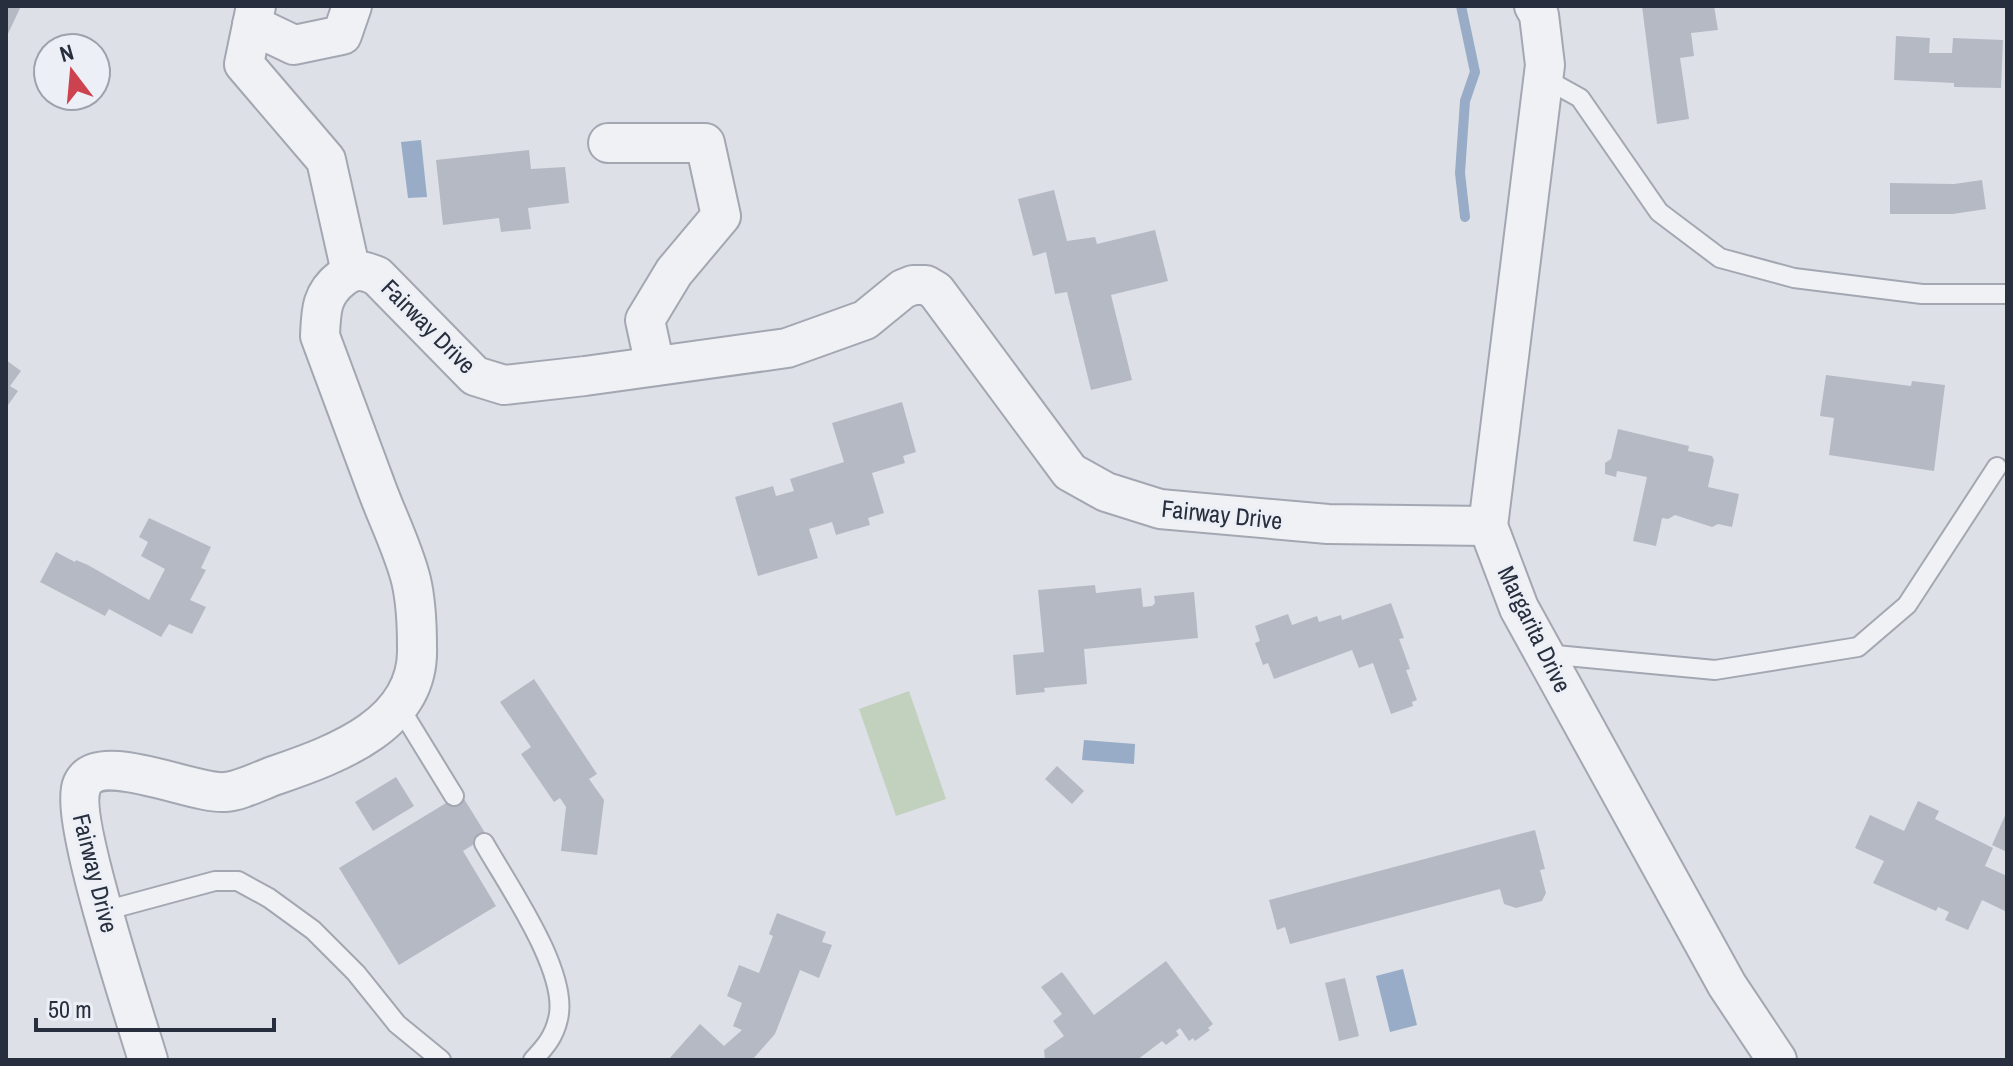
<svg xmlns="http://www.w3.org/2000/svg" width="2013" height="1066" font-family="'Archivo Narrow',sans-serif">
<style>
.green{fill:#c2d1be}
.water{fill:#98acc7}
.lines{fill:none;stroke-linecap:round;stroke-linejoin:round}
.stream{stroke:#98acc7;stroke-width:10}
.building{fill:#b5b9c4}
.lane-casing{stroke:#a3a7b1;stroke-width:22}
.street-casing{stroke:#a3a7b1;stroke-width:42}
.lane{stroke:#f0f1f5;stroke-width:18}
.street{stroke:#f0f1f5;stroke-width:38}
.labels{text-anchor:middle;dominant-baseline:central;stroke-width:6;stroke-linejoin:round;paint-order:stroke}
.street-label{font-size:24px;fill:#272e3d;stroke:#eceff5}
</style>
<rect width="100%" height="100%" fill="#dde0e7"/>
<path class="green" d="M909,691L946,799L896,816L859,709Z"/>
<g class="water">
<path d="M421,140L427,197L408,198L401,142Z"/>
<path d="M1084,740L1135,744L1134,764L1082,760Z"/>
<path d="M1403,969L1417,1025L1390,1032L1376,976Z"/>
</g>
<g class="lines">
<path class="stream" d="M1461,6L1475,72L1465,101L1460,173L1465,217"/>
</g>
<g class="building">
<path d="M6,6H21L6,38Z"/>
<path d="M1642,6H1714L1718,30L1691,33L1694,56L1680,58L1689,119L1657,124Z"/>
<path d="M1896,36L1930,38L1929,53H1952L1953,38L2003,40L2001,88L1954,87V83L1894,80Z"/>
<path d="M529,150L531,169L565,167L569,203L528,208L531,229L501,232L499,218L443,225L436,160Z"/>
<path d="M1982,180L1986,209L1953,214H1890V183L1954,184Z"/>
<path d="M1054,190L1067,241L1095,237L1097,244L1155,230L1168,281L1111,295L1132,380L1091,390L1067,292L1055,294L1046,252L1033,256L1018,199Z"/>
<path d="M6,360L21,371L10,386L18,391L6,408Z"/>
<path d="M1826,375L1911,386L1912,381L1945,385L1934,471L1829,455L1834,418L1820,416Z"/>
<path d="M902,402L916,452L903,456L905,463L872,473L884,513L868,518L870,525L836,535L832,522L809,529L818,558L758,576L735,497L773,486L776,496L794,491L790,479L844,462L832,423Z"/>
<path d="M1618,429L1689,446L1688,451L1712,456L1714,460L1708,487L1739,494L1732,527L1718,524L1712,527L1675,515L1668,519L1662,518L1656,546L1633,541L1647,477L1617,471L1616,477L1605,474V463L1611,459Z"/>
<path d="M149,518L211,547L201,568L206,570L190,600L206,607L192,634L169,624L161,637L109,609L105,616L40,582L56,552L75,562L76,560L88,565L149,600L165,569L141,556L148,542L139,537Z"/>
<path d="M1095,585L1096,593L1141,588L1143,607L1152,606L1155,603L1154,596L1194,592L1198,638L1084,649L1087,684L1044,688L1045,692L1016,695L1013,655L1044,652L1038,590Z"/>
<path d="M1391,603L1404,638L1399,639L1410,669L1406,670L1417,700L1412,702L1413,706L1391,714L1373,663L1359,668L1352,650L1274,679L1268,663L1263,665L1255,643L1260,641L1255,626L1288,614L1292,625L1317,616L1319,622L1341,615L1342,620Z"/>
<path d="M534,679L597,774L589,779L604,800L597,855L561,851L566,807L560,798L554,802L521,754L531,747L500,702Z"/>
<path d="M1057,766L1084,791L1072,804L1045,779Z"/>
<path d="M396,777L414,806L373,831L355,802Z"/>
<path d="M461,794L487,836L463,851L496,906L399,965L339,868Z"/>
<path d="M1918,801L1939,811L1935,819L1993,848L1985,866L2007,876V912L1982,900L1968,930L1945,920L1949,912L1938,907L1936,911L1873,883L1884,861L1855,848L1870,815L1904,831Z"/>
<path d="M2007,811V852L1992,845Z"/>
<path d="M1535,830L1545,869L1540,870L1546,893L1542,901L1516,908L1504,904L1500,889L1290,944L1285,927L1277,930L1269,900Z"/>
<path d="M777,913L826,932L822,942L832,945L819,978L800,970L775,1034L752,1060H668L700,1024L724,1046L742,1030L733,1026L742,1003L727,996L739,965L759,973L773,936L769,934Z"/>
<path d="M1166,961L1213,1024L1208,1028L1210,1030L1195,1041L1193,1038L1189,1041L1180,1028L1176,1031L1179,1035L1166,1045L1162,1041L1137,1060H1045L1044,1050L1064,1036L1053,1021L1062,1014L1041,987L1062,972L1094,1015Z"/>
<path d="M1345,978L1359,1036L1339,1041L1325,983Z"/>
</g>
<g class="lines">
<defs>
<g id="lane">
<path d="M1544,78L1580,98L1659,212L1720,258L1794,278L1922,294H2007"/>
<path d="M1545,654L1715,670L1858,647L1907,605L1997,467"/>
<path d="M400,708L454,796"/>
<path d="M484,843C507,884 570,973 558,1019C554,1037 545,1047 533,1060"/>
<path d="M104,911L215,881H238L269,898L313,930L356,973L397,1024L441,1060"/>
</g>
<g id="street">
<path d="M256,6L244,64L326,160L351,272"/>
<path d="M1534,6L1539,15L1545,65L1488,526L1519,608L1727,985L1777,1060"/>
<path d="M252,25L294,45L342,35L352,6"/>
<path d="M608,143H705L721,216L674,272L645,320L655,366"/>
<path d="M148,1060C135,1016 68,817 82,785C97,748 194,795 225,792C241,791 261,780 276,775C337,754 420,724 417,647C417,626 416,601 411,580C403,548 386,515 375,484C356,434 338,385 320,336C321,311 321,294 342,278C355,268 363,270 377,276L475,376L504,385L585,376L787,348L865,320L903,289L913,285H926L936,291L1070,472L1106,492L1160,509L1328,524L1488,526"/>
</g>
</defs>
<use href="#lane" class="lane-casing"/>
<use href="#street" class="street-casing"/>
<use href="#lane" class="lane"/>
<use href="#street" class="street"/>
</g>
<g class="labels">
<g class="street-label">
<text transform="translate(429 326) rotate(45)">Fairway Drive</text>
<text transform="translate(1222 514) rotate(6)">Fairway Drive</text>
<text transform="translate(1535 629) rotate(64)">Margarita Drive</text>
<text transform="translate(96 873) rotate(76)">Fairway Drive</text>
</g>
</g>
<rect width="2013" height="1066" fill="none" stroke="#272e3d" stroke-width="16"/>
<g transform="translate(72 72) rotate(344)"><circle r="38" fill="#eceff5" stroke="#9da2ab" stroke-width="2"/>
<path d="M0-6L14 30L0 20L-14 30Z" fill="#cc424e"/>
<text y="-12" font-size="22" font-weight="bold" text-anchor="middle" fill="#272e3d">N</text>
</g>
<path d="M36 1018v12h238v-12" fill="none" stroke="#272e3d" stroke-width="4"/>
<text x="48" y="1018" font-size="24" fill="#272e3d" stroke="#eceff5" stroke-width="6" paint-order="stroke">50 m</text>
</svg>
